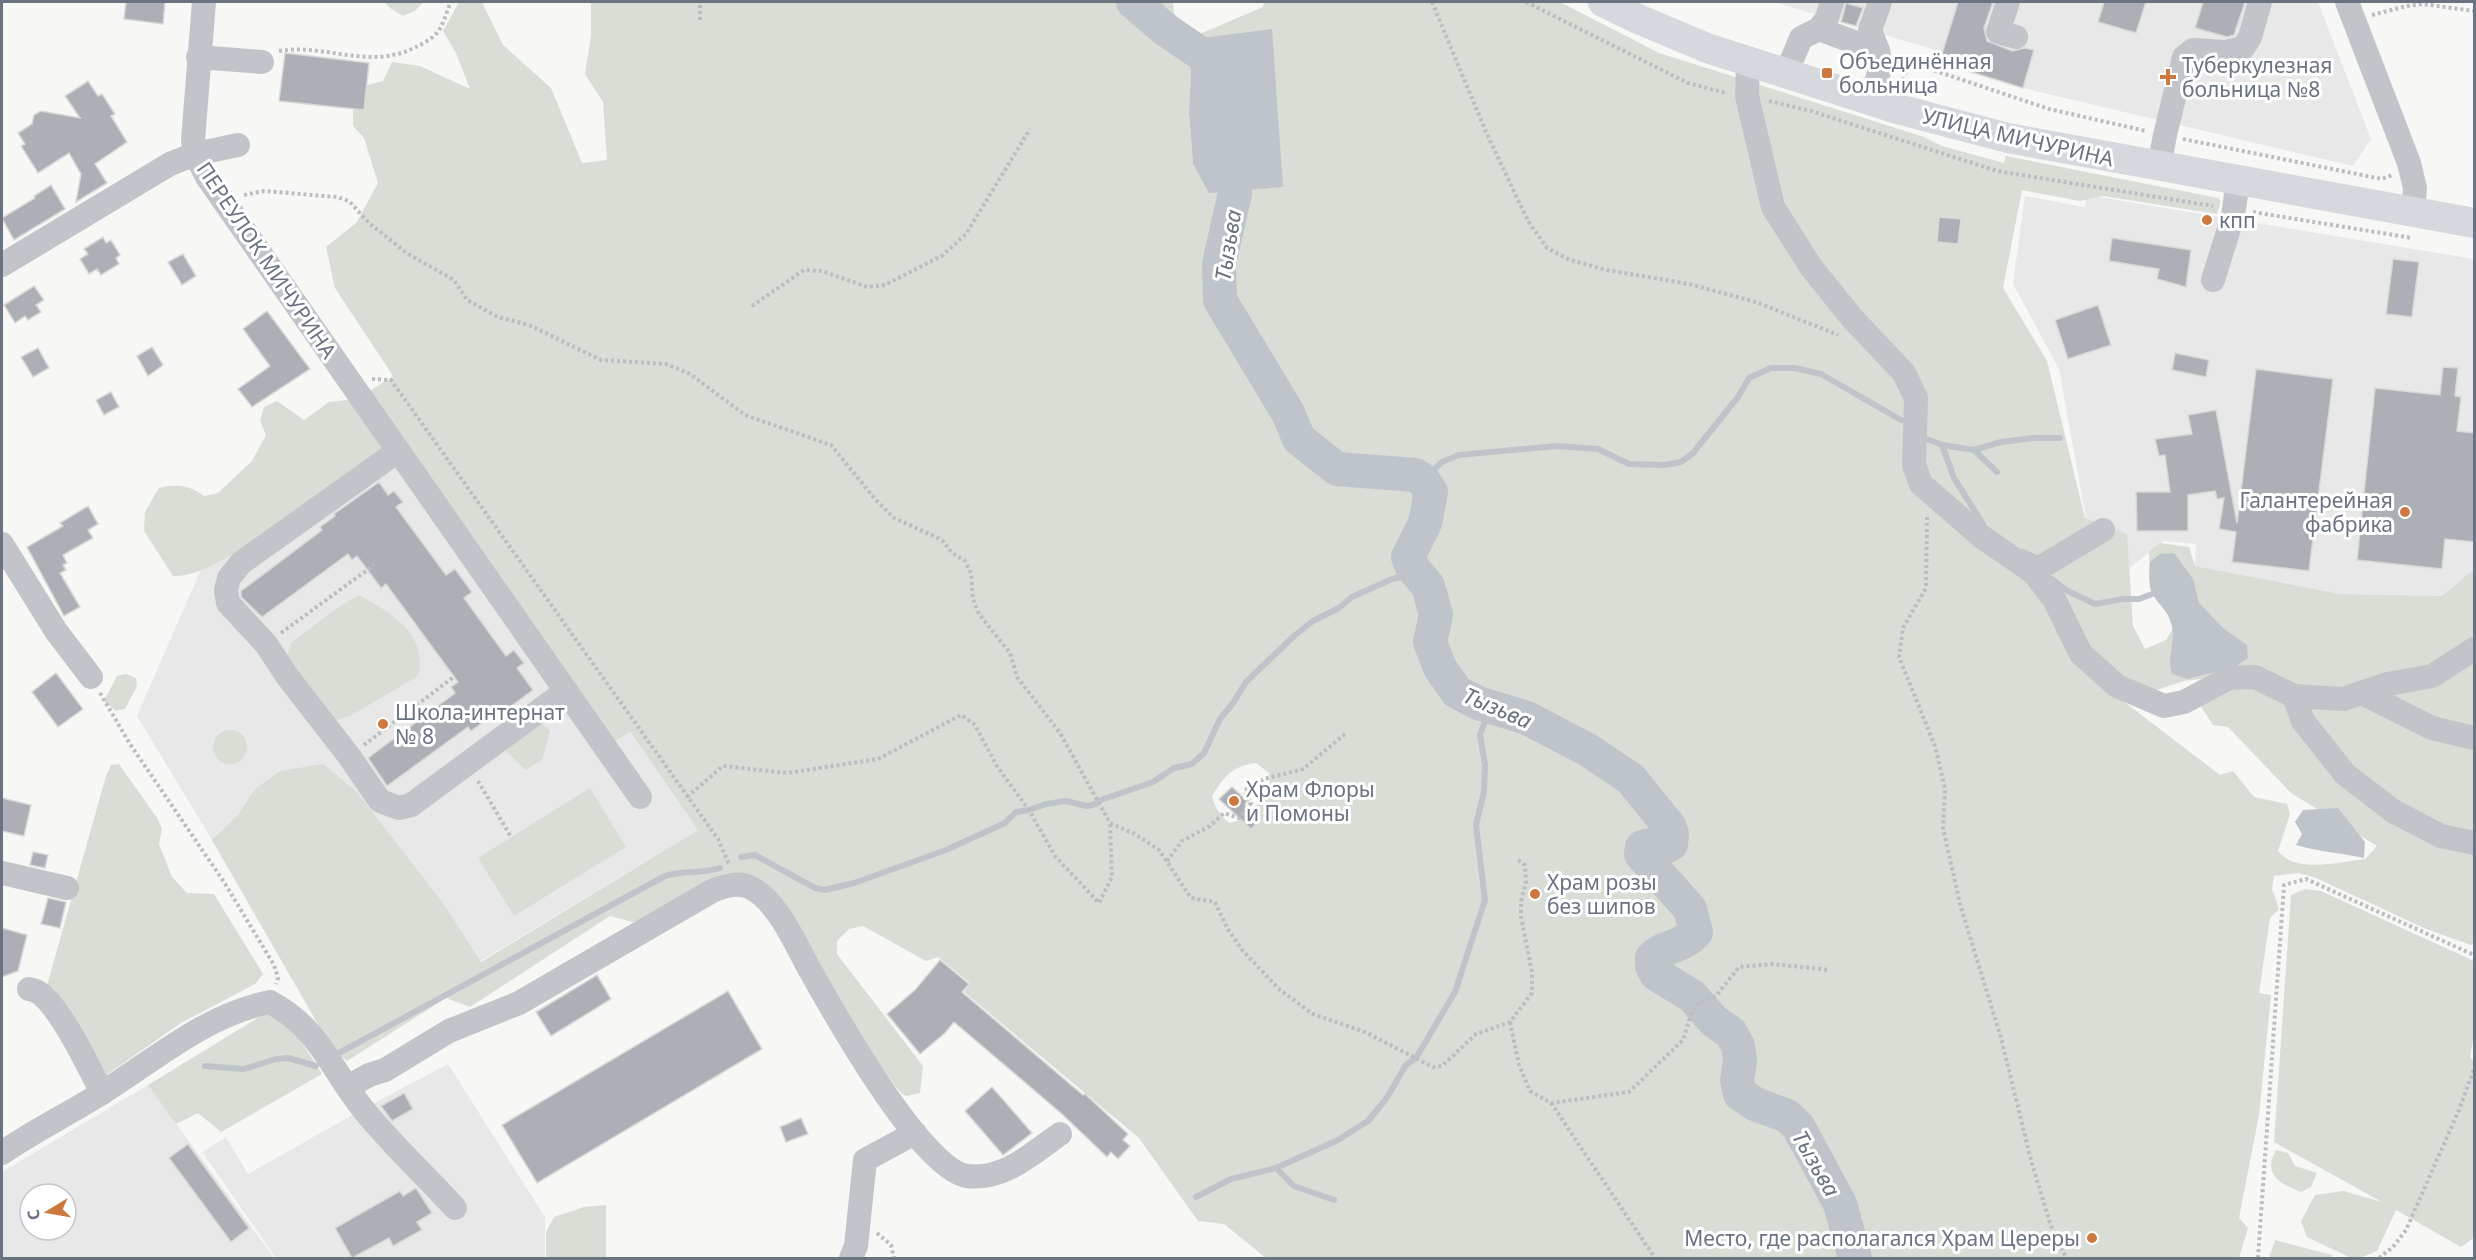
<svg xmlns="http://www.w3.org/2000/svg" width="2476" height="1260" font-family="'Noto Sans',sans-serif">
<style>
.built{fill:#e8e8e8;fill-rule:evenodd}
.green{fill:#d8ddd6;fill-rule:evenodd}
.water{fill:#bec4ca}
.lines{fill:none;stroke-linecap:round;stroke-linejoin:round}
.stream{stroke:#bec4ca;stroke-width:6}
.river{stroke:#bec4ca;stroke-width:34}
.building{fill:#acb0b6;stroke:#d8d9d7;stroke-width:1.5}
.path{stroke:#bbbdc0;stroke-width:4;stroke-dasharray:3 3;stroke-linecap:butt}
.minor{stroke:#c1c4c8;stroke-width:24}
.major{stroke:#d5d8dc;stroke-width:30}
.poi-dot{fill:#cd783f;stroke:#fff;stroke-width:2}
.labels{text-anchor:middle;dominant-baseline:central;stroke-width:6;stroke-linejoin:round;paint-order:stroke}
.poi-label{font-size:21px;fill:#6a7382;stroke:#fff;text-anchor:start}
.street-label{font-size:21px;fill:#6a7382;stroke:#fff}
.water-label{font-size:22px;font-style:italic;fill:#66737e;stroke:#fff}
</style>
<rect width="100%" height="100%" fill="#f7f7f5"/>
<g class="built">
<path d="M1774,2H2318L2371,139L2353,166L2023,88L1955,67L1956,62L1941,57L1942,52Z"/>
<path d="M2087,195L2474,259V569L2442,596L2341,594L2195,566L2196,544L2163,541L2124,573L2087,524L2059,369L2013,284L2025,196L2085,207Z"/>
<path d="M387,386L698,830L333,1050L212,840L137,716L236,489Z"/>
<path d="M448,1064L545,1217V1258H276L202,1152L226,1137L248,1174L363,1109Z"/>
<path d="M148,1085L274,1258H2V1172ZM30,1194H66V1230H30Z"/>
</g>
<g class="green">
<path d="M385,2H423L415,11L403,16L390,8Z"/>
<path d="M459,2H482L503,45L551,88L582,163L607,160L603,102L585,74L591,36V2H1173L1174,13L1183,31L1202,33L1263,7L1264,2H1560L1659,53L1924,137L1942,146L2004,163L2006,156L2218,198L2221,201L2217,214L2103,196L2080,201L2022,190L2003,288L2047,361L2085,518L2127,534L2133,626L2145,649L2166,640L2178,620L2150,584L2149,551L2160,543L2189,547L2195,566L2341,594L2442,596L2474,569V943L2471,945L2426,929L2314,877L2298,873L2274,876L2272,889L2279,909L2270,918L2259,993L2271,995L2259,1115L2239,1218L2248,1228L2239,1258H1266L1224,1224L1198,1221L1139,1138L964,992L970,983L938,957L926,961L863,926L849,929L837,941V954L923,1066L920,1093L906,1096L900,1092L842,1017L741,874L659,916L632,922L610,916L470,1007L446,998L347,1061L333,1050L212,840L238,815L255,789L280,771L323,764L356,791L443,903L481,962L698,830L630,732L611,744L396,446L243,548C222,560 197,577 173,576L144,531L145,512L159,488C176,484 189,485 204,496L218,493L252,461L266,435L260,420L264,407L277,401L304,420L329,402L347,400L370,391L393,376L335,288L326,247L357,222L378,183L364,138L353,126V109L364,110L367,85L383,81L392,62L420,66L470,89L456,53L443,31ZM1192,48L1193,164L1189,112ZM2251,673L2200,705L2213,725L2228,727L2291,793L2377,846L2365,859C2339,862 2296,874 2278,851L2290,814L2287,804L2254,797L2233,771L2220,775L2123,701L2184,681ZM1256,763L1269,773L1270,784L1249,817L1230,823C1220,816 1215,808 1212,796C1223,778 1233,765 1256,763Z"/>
<path d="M359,595C391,613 429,634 418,676L350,716L330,722L287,657L291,643L334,610Z"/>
<path d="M126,674L136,678L137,686L125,709L116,711L104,701L117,676Z"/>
<path d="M537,719L550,731L542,760L525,770L503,748Z"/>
<circle cx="230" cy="747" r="17"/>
<path d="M119,764L157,818L162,829L159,844L172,877L187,893L214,894L263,974L255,984L181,1023L102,1078L46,989L106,776L111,765Z"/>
<path d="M590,788L626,847L514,916L478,858Z"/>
<path d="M2305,889L2321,891L2474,961V1035L2470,1058L2474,1060V1238L2461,1247L2396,1210L2377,1251L2360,1258H2351L2307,1237L2301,1221L2315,1195L2343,1191L2382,1202L2274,1142L2291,895Z"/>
<path d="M269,1011L284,1014L322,1074L221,1132L198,1113L176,1124L148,1085Z"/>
<path d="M2276,1150L2288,1153L2295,1166L2317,1173L2311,1187L2301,1192C2281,1184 2262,1175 2276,1150Z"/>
<path d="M606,1205V1258H546V1232L554,1217L584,1207Z"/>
<path d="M2275,1240L2332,1255V1258H2269Z"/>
</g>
<g class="water">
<path d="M1272,29L1283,187L1209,193L1193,164L1189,112L1192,48L1202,38Z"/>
<path d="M2174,553L2193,579L2199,603L2223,628L2247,645L2248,658L2235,667L2187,679L2172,674C2166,658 2177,641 2171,623C2168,611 2159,605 2153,595C2148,586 2149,572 2150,562L2160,554Z"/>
<path d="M2338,808L2365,842L2364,858C2341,853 2319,852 2296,845L2302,834L2295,822L2303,810Z"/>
</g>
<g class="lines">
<g class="stream">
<path d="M1922,437L1942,445L1974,450L2001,442L2034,438H2060"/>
<path d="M1942,445L1954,478L1983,524"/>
<path d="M1974,450L1997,472"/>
<path d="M1423,480L1442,462L1459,455L1556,446L1598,449L1629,464L1664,465L1681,462L1693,453L1738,397L1749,378L1771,368H1795L1821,374L1901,420"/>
<path d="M2023,552L2034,557"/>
<path d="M2052,579L2066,590L2095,604L2123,599H2139L2152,594"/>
<path d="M741,857L755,855L815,888L825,890L854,883L946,850L1005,823L1016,812L1029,810L1046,804L1066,801L1087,806L1096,804L1098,801L1153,782L1174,768L1192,764L1204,753L1220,719L1233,703L1246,682L1294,636L1313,621L1339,608L1352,597L1392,579L1405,576L1420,577"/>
<path d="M339,1053L665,876C683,870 701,874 720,868"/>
<path d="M205,1066L244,1069L276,1059L288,1058L316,1066"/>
<path d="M1276,1168L1294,1186L1334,1200"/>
<path d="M1196,1197L1231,1179L1276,1168L1338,1140L1368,1121L1386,1099L1406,1065L1416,1058L1455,992L1485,900L1476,825L1484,792L1485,765L1480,735L1490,708"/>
</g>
<g class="river">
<path d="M1133,2L1166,30L1204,56L1215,86"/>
<path d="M1228,147L1235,193L1219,264L1220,300L1288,413L1299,439L1337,469L1415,475L1423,480L1431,492L1425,523L1408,557L1412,567L1428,586L1436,615L1430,642L1440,668L1457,692L1478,703L1527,718L1588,750L1631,779L1669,826L1672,834L1671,844L1666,847L1649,845L1642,847L1641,854L1690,909L1696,932C1682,948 1662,946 1652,958V966L1656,974L1692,996L1714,1021L1731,1033L1738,1046L1740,1062L1737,1080L1740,1094L1755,1104L1787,1116L1798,1126L1840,1204L1855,1258"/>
</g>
</g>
<g class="building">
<path d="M126,2H165L163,24L124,19Z"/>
<path d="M1958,2H1993L1984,28L1987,41L2012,51L2025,48L2034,50L2023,88L1955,67L1956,62L1941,57Z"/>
<path d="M2104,2H2146L2136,33L2098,22Z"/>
<path d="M2203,2H2245L2234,35L2227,37L2195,28Z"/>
<path d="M1846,3L1863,8L1856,26L1841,22Z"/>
<path d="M285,53L369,63L364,110L279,101Z"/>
<path d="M88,81L98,96L102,94L115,114L111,116L127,142L95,164L107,183L76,202L81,174L69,153L38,173L21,146L25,144L18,133L32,124L34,115L41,111L80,118L65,96Z"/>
<path d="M51,185L65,209L14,240L2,218L35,198L34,196Z"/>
<path d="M1939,217L1961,219L1958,244L1937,242Z"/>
<path d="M103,237L106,243L111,240L120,255L116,258L119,264L101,275L97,269L89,274L80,259L88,254L84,249Z"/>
<path d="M2112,238L2191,250L2186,287L2157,279L2159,269L2109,261Z"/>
<path d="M183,254L196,276L182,285L168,262Z"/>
<path d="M2393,259L2419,262L2412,317L2386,314Z"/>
<path d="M34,286L44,300L36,305L41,312L28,320L25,316L15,323L4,305Z"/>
<path d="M2098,305L2111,345L2068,359L2055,320Z"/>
<path d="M267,311L310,369L252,407L238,389L270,366L243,329Z"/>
<path d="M152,347L163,365L148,376L137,356Z"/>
<path d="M38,348L49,368L33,377L21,357Z"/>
<path d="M2175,353L2209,360L2206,377L2172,370Z"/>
<path d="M2443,367L2458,368L2455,396L2461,397L2457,431L2475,433V542L2445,539L2442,569L2357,560L2375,388L2440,395Z"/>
<path d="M2256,369L2333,379L2309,571L2232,562L2236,532L2219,529L2224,498L2217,499L2215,491L2188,495V531H2137L2136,492H2170L2165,455L2159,456L2155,439L2192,434L2188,415L2216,410L2237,523Z"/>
<path d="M111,392L119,407L104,415L96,400Z"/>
<path d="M379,482L388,495L394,491L403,502L396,507L446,575L455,569L472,592L464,598L506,656L514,650L524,663L517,668L533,690L491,721L489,718L471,731L468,727L387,786L368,758L455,693L451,687L458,682L386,584L381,588L357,556L352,560L348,554L262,617L241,597V591L322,530L320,527L335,516L334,514Z"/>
<path d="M88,506L98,524L88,530L93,538L63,555L67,563L63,565L66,570L60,573L80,607L64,616L27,547L63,526L60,523Z"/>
<path d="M56,673L83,709L58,727L32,692Z"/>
<path d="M1232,787L1247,801L1245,805L1259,821L1251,829L1219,799Z"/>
<path d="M2,798L31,805L24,836L2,831Z"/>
<path d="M33,852L48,855L45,868L30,865Z"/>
<path d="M48,898L66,902L60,928L41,924Z"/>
<path d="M2,928L27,935L18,971L2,977Z"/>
<path d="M940,960L969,984L962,992L1083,1095L1085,1094L1128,1134L1123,1140L1130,1146L1118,1159L1111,1152L1107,1157L1062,1114L954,1022L945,1033L920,1054L887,1014L915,990Z"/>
<path d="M597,975L611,999L551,1036L536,1012Z"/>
<path d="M728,991L762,1049L537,1183L502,1125Z"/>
<path d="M992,1087L1032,1133L1003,1155L965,1111Z"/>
<path d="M404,1093L413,1109L392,1121L381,1106Z"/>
<path d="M801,1118L808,1134L786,1142L780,1127Z"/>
<path d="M188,1144L249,1228L231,1242L169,1158Z"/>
<path d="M416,1188L432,1213L417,1222L422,1230L393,1246L389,1238L352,1258L335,1228L400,1191L403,1196Z"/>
</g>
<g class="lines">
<g class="path">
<path d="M1432,2L1486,132L1528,221L1547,248L1570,260L1607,270L1689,284L1756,302L1838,335"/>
<path d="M1526,2L1688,83L1726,93"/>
<path d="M2372,15L2407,6L2423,4L2474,11"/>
<path d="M700,20V2"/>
<path d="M279,51C325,43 369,71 416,47C422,44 430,40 435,35C444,26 446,12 451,2"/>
<path d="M1900,59L2049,109L2146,131"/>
<path d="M1901,86L1909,63"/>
<path d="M1769,101L1811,111L1997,171L2213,206"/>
<path d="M2183,139L2382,179L2392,175"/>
<path d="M244,195L264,191L337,197L349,201L369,223L408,254L454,280L467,300L498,317L529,325L601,360L666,364L690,374L745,415L831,445L875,499L894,518L938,538L944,542L952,553L965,561L971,573L973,599L979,614L1010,653L1017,677L1060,733L1110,823L1135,834L1159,850L1191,898L1215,902L1227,928L1243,951L1280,990L1313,1014L1365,1032L1433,1067L1442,1066L1476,1034L1510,1022L1532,993V972L1521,917V901L1526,882L1525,865L1518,860"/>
<path d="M2253,212L2412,238"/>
<path d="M752,306L804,270L822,271L867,287L885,285L943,255L966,234L1030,129"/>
<path d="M372,379L391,380L718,839L729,864"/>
<path d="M1927,517L1926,588L1903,628L1899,657L1935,746L1945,789L1943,828L1960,904L2001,1038L2032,1164L2051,1226L2066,1258"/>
<path d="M281,633L374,565"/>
<path d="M100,693L130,744L224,882L274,965L278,978L276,984"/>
<path d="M364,745L455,676"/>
<path d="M478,781L511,837"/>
<path d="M687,797L723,766L787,773L878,759L961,715L975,725L998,768L1029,810L1055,856L1099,903L1112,877L1110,823"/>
<path d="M1167,861L1182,841L1210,826L1224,813L1239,818L1251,803L1244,791L1264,779L1303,769L1345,734"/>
<path d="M1510,1022L1519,1065L1530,1091L1551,1103L1629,1092L1683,1040L1692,1011L1699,1003L1716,996L1739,967L1772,964L1830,970"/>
<path d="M1551,1103L1655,1258"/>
<path d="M877,1233L891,1245L894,1258"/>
<path d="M2258,1258L2284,885L2306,879L2474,955"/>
<path d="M2379,1258L2393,1247L2406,1230L2459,1110L2474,1069"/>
</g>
<g class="minor">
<path d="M204,2L193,140L195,154L207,177L640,797"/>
<path d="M2008,2L1998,32L2016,37"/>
<path d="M2347,2L2409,163L2415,188L2413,212"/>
<path d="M1819,29L1827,18L1832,2"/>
<path d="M1878,51L1870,30L1880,2"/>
<path d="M198,57L262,62"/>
<path d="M1748,62L1747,96L1773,207L1811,267L1852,318L1904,373L1916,398L1914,465L1921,484L1982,537L2033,572L2054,599L2081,654L2117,686L2164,706L2184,702L2229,678L2255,677L2294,696L2343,699L2388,684L2432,676L2474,649"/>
<path d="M1786,74L1801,38L1819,29L1878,51L1881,65L1871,101"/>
<path d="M2159,167L2165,135L2184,57L2193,50L2226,52L2243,48L2250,37L2260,2"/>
<path d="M2,265L170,164L195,154L238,145"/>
<path d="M2213,280L2233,216L2238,180"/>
<path d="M398,451L241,563L229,578L226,590L228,603L266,644L287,676L349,756L380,801L399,808L411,805L566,691"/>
<path d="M2,544L56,631L91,677"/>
<path d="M2033,572L2103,530"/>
<path d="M2362,693L2432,728L2474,738"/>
<path d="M2294,696L2303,721L2345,774L2393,811L2441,836L2474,843"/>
<path d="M2,873L67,888"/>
<path d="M29,989C34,990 39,992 42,995C63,1013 89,1067 102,1093"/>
<path d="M348,1087L369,1075L385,1070L449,1031L519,1003L712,891C724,886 739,881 751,888C778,901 797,947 811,972C834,1013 922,1170 967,1176C1003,1181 1033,1153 1060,1134"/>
<path d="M2,1153C35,1130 71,1113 105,1091C157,1058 208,1014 270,1002C320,1029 330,1068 363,1109C391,1144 425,1175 455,1208"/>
<path d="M851,1258L856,1246L865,1160L915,1133"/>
</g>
<path class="major" d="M1603,2L1638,19L1707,48L1894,108L2008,138L2474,223"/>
</g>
<g class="poi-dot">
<rect x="1821" y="67" width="12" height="12" rx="3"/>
<path d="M2165 68h6v6h6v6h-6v6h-6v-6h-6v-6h6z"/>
<circle cx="2207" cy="220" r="6"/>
<circle cx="2405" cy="512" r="6"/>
<circle cx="383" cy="724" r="6"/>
<circle cx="1234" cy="801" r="6"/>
<circle cx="1535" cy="894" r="6"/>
<circle cx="2092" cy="1238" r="6"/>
</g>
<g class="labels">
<g class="poi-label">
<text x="1839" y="61">Объединённая<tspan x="1839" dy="24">больница</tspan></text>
<text x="2182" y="65">Туберкулезная<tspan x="2182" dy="24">больница №8</tspan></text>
<text x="2219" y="220">кпп</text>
<text x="2393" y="500" text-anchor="end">Галантерейная<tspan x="2393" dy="24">фабрика</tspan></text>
<text x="395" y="712">Школа-интернат<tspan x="395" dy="24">№ 8</tspan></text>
<text x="1246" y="789">Храм Флоры<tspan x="1246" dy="24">и Помоны</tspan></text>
<text x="1547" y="882">Храм розы<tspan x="1547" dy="24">без шипов</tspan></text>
<text x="2080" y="1238" text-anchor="end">Место, где располагался Храм Цереры</text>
</g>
<g class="street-label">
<text transform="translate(2018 137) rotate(13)">УЛИЦА МИЧУРИНА</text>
<text transform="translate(267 260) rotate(56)">ПЕРЕУЛОК МИЧУРИНА</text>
</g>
<g class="water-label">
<text transform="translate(1227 245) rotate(-81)">Тызьва</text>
<text transform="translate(1498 707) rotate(23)">Тызьва</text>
<text transform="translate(1817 1163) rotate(60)">Тызьва</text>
</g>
</g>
<rect width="2476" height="1260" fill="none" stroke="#6a7382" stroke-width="6"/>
<g transform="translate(48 1212) rotate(259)"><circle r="28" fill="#ffffff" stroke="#c3c7cd" stroke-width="1.5"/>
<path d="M0-4.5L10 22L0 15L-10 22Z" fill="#cd783f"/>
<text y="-9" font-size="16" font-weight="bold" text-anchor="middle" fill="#6a7382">С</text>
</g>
</svg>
